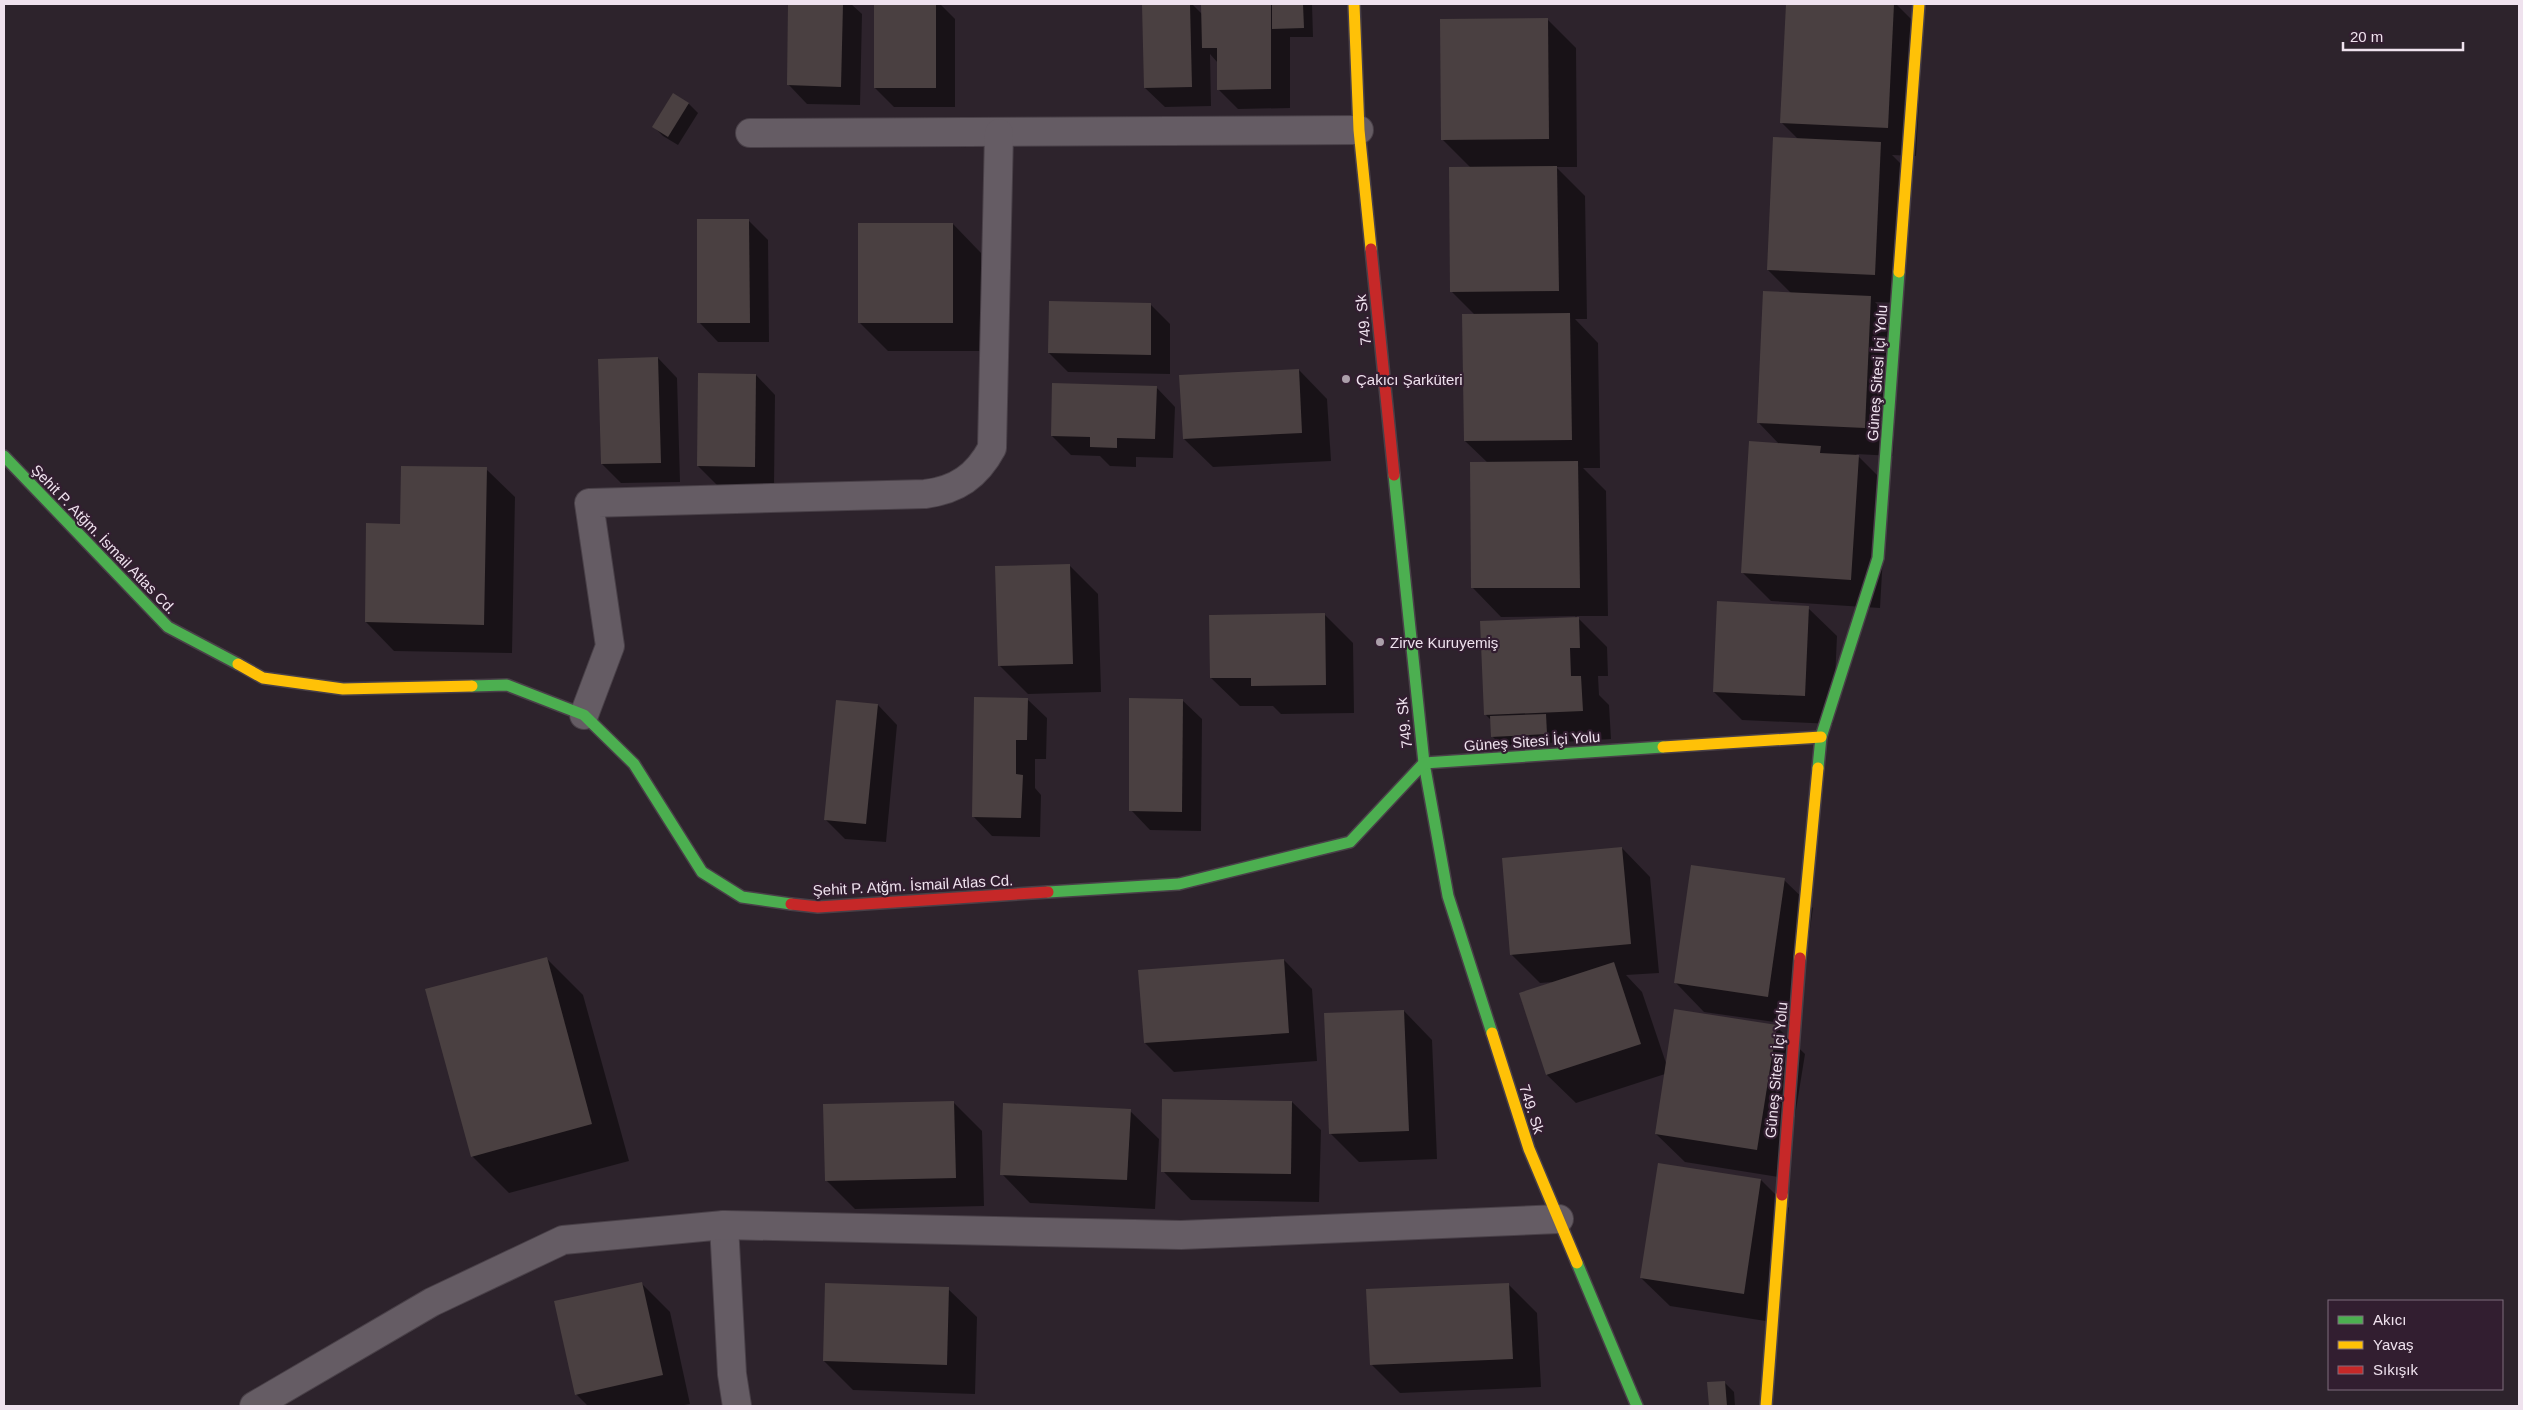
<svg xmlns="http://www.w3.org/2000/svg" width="2523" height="1410" font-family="Arial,sans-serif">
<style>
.shadow{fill:#0007}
.building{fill:#4a4041}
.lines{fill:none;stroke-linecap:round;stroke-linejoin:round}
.street-casing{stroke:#494048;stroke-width:30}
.fast-casing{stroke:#494048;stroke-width:14}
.slow-casing{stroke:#494048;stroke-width:14}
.jam-casing{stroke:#494048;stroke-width:14}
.street{stroke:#655c64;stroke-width:28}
.fast{stroke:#4caf50;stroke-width:11}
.slow{stroke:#ffc107;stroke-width:11}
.jam{stroke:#c62828;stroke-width:11}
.poi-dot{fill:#ab9faa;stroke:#321e30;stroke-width:2}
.labels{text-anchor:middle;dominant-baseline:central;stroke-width:4.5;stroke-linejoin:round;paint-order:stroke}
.street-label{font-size:15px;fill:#efe2ee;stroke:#321e30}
.poi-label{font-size:15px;fill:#efe2ee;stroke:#321e30;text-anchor:start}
</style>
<rect width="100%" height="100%" fill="#2d232c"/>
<g class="shadow">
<path d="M790,4H851L862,14L860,105L807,104L788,84Z"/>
<path d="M875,4H940L955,19V107H894L875,88Z"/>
<path d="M1143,4H1192L1203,15V4H1312L1313,37H1290V108L1238,109L1218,89V63L1210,54L1211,106L1165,107L1145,88Z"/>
<path d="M1787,4H1896L1923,31L1916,156L1892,155L1909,172L1903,303L1875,302L1899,326L1893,456L1856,454L1887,485L1880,608L1771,601L1742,572L1780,445L1758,422L1792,294L1768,270L1798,139L1781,122Z"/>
<path d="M1547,19L1576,48L1577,167H1556L1585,196L1587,319H1575L1598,343L1600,468H1583L1606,491L1608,616H1576L1607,647L1608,676H1598L1599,695L1609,705L1611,739L1502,746L1492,736V721L1485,714L1576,616L1501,617L1473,588L1488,463L1465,441L1475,315L1452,292L1471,168L1443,140Z"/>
<path d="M673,95L689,104L698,113L678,145L663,136L654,127Z"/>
<path d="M748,220L768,240L769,342H718L699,322Z"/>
<path d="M953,224L981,253V351H888L859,322Z"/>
<path d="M1150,304L1170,324V374L1068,372L1049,353Z"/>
<path d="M658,358L677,378L680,482L621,483L602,464Z"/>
<path d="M1299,370L1327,399L1331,461L1213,467L1184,439Z"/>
<path d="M756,375L775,395L774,486L717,485L698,466Z"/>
<path d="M1156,387L1175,407L1173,458L1136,457V467L1110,466L1100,456L1071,455L1052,436Z"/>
<path d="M486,469L515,497L512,653L394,651L366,622L401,525Z"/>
<path d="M1069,565L1098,594L1101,692L1028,694L999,665Z"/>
<path d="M1808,608L1837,636L1833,724L1742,720L1714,692Z"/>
<path d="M1325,615L1353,643L1354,713L1281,714L1273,706H1240L1211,678Z"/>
<path d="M1027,699L1047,718L1046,759H1035V788L1041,795L1040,837L992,836L973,816Z"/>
<path d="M1182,700L1202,719L1201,831L1150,830L1131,810Z"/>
<path d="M837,701L878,705L897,725L886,842L845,839L825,819Z"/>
<path d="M1622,848L1650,877L1659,973L1626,975L1642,992L1667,1066L1776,1026L1805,1054L1785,1178L1685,1162L1656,1134L1665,1074L1576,1103L1547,1075L1520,994L1553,982L1540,983L1511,954Z"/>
<path d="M1784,880L1813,908L1796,1025L1704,1012L1676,983Z"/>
<path d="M546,958L583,995L629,1161L509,1193L472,1156Z"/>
<path d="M1284,960L1312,989L1317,1061L1174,1072L1145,1043Z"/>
<path d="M1404,1011L1432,1040L1437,1159L1359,1162L1330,1133Z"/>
<path d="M953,1102L982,1131L984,1206L855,1209L826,1180Z"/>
<path d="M1292,1102L1321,1130L1319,1202L1191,1200L1163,1171Z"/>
<path d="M1130,1111L1159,1139L1155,1209L1030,1203L1002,1174Z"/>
<path d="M1761,1180L1789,1208L1772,1322L1670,1306L1641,1278Z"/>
<path d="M641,1283L670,1312L690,1404L678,1406H588L576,1394Z"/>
<path d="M1508,1284L1537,1313L1541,1387L1400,1393L1372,1365Z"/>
<path d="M948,1289L977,1317L975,1394L853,1390L824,1361Z"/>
<path d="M1724,1382L1734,1392L1735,1406H1711L1709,1383Z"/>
</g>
<g class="building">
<path d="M788,4H843L841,87L787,85Z"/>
<rect x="874" y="4" width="62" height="84"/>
<path d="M1142,4H1190L1192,87L1144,88Z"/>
<path d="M1201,4H1271V89L1217,90V48H1202Z"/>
<path d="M1272,4H1303L1304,28L1272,29Z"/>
<path d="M1786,4H1894L1888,128L1780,123Z"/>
<path d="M1548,18L1549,139L1441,140L1440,19Z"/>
<path d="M673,93L689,103L668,137L652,127Z"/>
<path d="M1773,137L1881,142L1875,275L1767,270Z"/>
<path d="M1557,166L1559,291L1450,292L1449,167Z"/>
<path d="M697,219H749L750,323H697Z"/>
<rect x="858" y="223" width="95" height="100"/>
<path d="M1763,291L1871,296L1865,428L1757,423Z"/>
<path d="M1049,301L1151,303V355L1048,353Z"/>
<path d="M1570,313L1572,440L1464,441L1462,314Z"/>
<path d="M658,357L661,463L601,464L598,359Z"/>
<path d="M1299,369L1302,433L1183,439L1179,375Z"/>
<path d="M698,373L756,374L755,467L697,466Z"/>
<path d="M1052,383L1157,386L1155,439L1117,438V448L1090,447V437L1051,436Z"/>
<path d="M1749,441L1821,446L1820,453L1859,455L1851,580L1741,573Z"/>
<path d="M1578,461L1580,588H1471L1470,462Z"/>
<path d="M401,466L487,467L484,625L365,622L366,523L400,524Z"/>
<path d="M1070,564L1073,664L998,666L995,566Z"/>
<path d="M1717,601L1809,606L1805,696L1713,692Z"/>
<path d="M1325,613L1326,685L1251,686V678H1210L1209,615Z"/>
<path d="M1579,617L1580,648H1570L1571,676H1581L1583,711L1484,715L1480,621Z"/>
<path d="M974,697L1028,698L1027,740H1016V774L1023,775L1021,818L972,817Z"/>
<path d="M1129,698L1183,699L1182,812L1129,811Z"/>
<path d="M836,700L878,704L866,824L824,820Z"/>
<path d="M1546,714L1547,734L1491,737L1490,716Z"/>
<path d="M1622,847L1631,944L1510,955L1502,858Z"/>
<path d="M1691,865L1785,878L1768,997L1674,983Z"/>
<path d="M547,957L592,1124L471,1157L425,989Z"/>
<path d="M1284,959L1289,1033L1144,1043L1138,970Z"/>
<path d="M1614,962L1641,1044L1546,1075L1519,993Z"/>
<path d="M1674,1009L1777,1025L1757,1150L1655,1134Z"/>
<path d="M1404,1010L1409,1131L1329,1134L1324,1013Z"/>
<path d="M1162,1099L1292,1101L1291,1174L1161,1172Z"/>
<path d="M954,1101L956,1178L825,1181L823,1104Z"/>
<path d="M1003,1103L1131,1109L1127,1180L1000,1175Z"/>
<path d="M1658,1163L1761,1179L1744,1294L1640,1278Z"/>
<path d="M642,1282L663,1375L575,1395L554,1301Z"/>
<path d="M825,1283L949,1287L947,1365L823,1361Z"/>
<path d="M1509,1283L1513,1359L1370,1365L1366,1289Z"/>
<path d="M1725,1381L1727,1406H1709L1707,1382Z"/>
</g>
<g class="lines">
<defs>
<g id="street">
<path d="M750,133L1359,130"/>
<path d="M584,715L610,646L589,503L925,494C957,490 977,476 992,448L999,133"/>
<path d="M724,1225L732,1374L737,1406"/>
<path d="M254,1406L432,1302L563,1240L724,1225L1181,1235L1559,1219"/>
</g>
<g id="fast">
<path d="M4,456L168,627L238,664"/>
<path d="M1394,475L1424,763L1448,896L1492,1033"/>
<path d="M472,686L507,685L584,715L634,764L702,872L742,897L791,904"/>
<path d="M1818,768L1821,737L1878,558L1899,272"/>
<path d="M1048,892L1179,884L1350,842L1424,763L1663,747"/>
<path d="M1577,1263L1637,1406"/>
</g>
<g id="slow">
<path d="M1354,4L1359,130L1371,249"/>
<path d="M1899,272L1919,4"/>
<path d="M238,664L263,678L343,689L472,686"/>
<path d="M1663,747L1821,737"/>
<path d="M1800,958L1818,768"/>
<path d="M1492,1033L1529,1149L1577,1263"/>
<path d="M1766,1406L1782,1195"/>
</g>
<g id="jam">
<path d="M1371,249L1394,475"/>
<path d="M791,904L818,907L1048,892"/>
<path d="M1782,1195L1800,958"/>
</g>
</defs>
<use href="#street" class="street-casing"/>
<use href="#fast" class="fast-casing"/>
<use href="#slow" class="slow-casing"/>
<use href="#jam" class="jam-casing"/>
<use href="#street" class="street"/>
<use href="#fast" class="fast"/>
<use href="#slow" class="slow"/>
<use href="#jam" class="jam"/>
</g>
<g class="poi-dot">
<circle cx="1346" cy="379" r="5"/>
<circle cx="1380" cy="642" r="5"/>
</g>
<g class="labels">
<g class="street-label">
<text transform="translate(1363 320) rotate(-96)">749. Sk</text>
<text transform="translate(1877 373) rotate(-86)">Güneş Sitesi İçi Yolu</text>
<text transform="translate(104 539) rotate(46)">Şehit P. Atğm. İsmail Atlas Cd.</text>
<text transform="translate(1404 723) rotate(-96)">749. Sk</text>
<text transform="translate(1532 741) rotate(-4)">Güneş Sitesi İçi Yolu</text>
<text transform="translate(913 885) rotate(-3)">Şehit P. Atğm. İsmail Atlas Cd.</text>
<text transform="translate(1776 1070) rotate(-85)">Güneş Sitesi İçi Yolu</text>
<text transform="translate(1532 1109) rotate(72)">749. Sk</text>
</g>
<g class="poi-label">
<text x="1356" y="379">Çakıcı Şarküteri</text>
<text x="1390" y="642">Zirve Kuruyemiş</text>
</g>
</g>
<rect width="2523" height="1410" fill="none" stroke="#efe2ee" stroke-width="10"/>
<rect x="2328" y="1300" width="175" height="90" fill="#321e30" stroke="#7e6c7c"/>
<rect x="2338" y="1316" width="25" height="8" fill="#4caf50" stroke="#7e6c7c"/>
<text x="2373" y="1325" font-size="15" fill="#efe2ee">Akıcı</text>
<rect x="2338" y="1341" width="25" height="8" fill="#ffc107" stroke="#7e6c7c"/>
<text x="2373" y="1350" font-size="15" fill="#efe2ee">Yavaş</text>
<rect x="2338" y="1366" width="25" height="8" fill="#c62828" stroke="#7e6c7c"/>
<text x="2373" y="1375" font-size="15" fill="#efe2ee">Sıkışık</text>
<path d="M2343 42v8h120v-8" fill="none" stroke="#efe2ee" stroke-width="2.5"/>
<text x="2350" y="42" font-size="15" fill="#efe2ee" stroke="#321e30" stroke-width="4" paint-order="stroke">20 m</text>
</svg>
